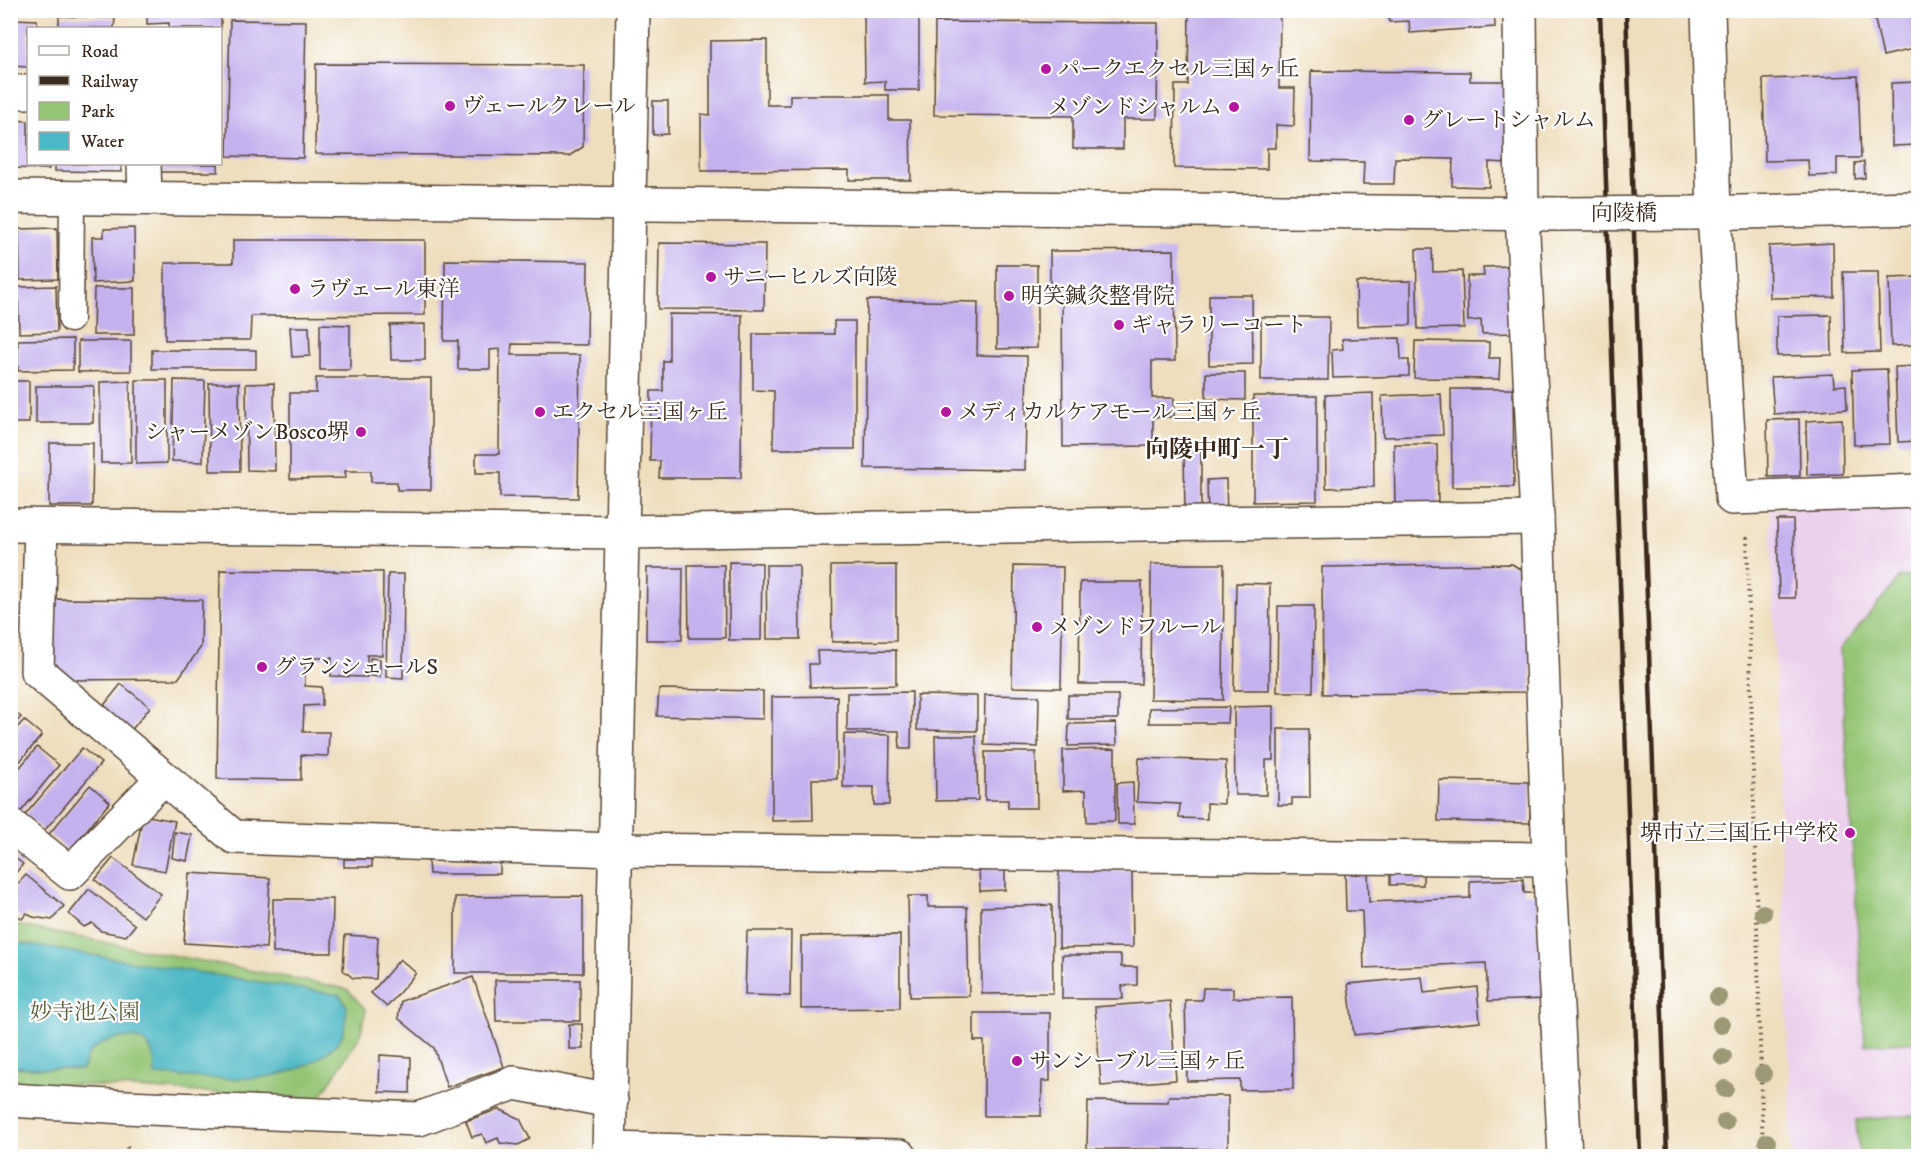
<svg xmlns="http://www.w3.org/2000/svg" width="1929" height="1167" font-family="'IM FELL DW Pica','Noto Serif JP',serif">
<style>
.built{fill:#ebd1eb}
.green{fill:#94c575;stroke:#68784a;stroke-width:1.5}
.water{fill:#4bb8c5;stroke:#437172;stroke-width:1.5}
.building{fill:#c4b1ee}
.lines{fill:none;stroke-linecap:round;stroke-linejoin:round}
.service-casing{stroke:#564536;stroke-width:27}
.pedestrian-casing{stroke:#564536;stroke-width:36}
.minor-casing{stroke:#564536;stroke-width:36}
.tertiary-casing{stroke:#564536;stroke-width:36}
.path{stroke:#564536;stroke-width:4;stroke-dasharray:1.5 4.5;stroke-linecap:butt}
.service{stroke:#fff;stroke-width:24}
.pedestrian{stroke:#fff;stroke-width:33}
.minor{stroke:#fff;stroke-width:33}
.tertiary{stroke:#fff;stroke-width:33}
.rail{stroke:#3b2a1e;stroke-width:4.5}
.minor-bridge-casing{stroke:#564536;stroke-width:36;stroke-linecap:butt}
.minor-bridge{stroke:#fff;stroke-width:33}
.tree{fill:#9d9976}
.poi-dot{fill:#b5179e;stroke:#fff;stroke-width:2}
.labels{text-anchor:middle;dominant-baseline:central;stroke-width:4.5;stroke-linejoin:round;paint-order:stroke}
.poi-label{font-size:22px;fill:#3b2a1e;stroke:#fff;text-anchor:start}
.street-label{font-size:22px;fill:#3b2a1e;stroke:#fff}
.park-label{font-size:22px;fill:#5a603c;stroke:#fff}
.neighbourhood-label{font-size:24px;font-weight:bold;fill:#3b2a1e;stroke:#fff}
</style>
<rect width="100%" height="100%" fill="#fff"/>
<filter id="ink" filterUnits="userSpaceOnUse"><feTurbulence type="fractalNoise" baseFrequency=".0167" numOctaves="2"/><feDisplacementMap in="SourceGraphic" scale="12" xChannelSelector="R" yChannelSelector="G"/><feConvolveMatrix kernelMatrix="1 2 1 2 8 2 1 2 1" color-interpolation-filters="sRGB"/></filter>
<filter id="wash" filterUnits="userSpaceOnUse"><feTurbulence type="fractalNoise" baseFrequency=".008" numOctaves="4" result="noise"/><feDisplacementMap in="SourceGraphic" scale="24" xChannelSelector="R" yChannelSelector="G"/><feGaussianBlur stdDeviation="1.35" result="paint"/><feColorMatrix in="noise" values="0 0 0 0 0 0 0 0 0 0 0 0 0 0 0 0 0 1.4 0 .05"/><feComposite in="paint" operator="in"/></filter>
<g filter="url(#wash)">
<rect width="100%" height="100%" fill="#eedebd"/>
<path class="built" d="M1918,504V1156H1792L1770,509Z"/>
<g class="green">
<path d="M1918,576V1041L1865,1045L1840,649L1900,577Z"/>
<path d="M10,924L347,989L366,1010L360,1036L319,1099L11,1081Z"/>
<path d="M1918,1115V1156H1859L1856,1120Z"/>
</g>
<path class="water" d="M11,942L340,995L347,1007C346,1016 345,1032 340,1039C297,1093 214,1077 155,1075C155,1065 155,1056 149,1047C135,1029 97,1039 87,1057C84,1060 84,1066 82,1070L11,1067Z"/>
<g id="blocks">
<g class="building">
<path d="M147,10H221V28H169V23L147,24Z"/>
<path d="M1189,10H1280L1279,88H1295L1294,126L1276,125V148H1267V169L1174,168L1175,85H1188Z"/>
<path d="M1388,10H1494L1495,27L1410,33L1409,21L1389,22Z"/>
<path d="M1918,10V48L1883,56L1873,11Z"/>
<path d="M10,11H15V19L37,20V28H28V67L10,66Z"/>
<path d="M864,14H919V90H885V81L865,82Z"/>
<path d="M59,16L115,18L114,28H59Z"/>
<path d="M230,20L306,21L303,158L227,156Z"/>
<path d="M935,22L1158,23L1157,119H1123V149H1073V116L934,115Z"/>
<path d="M767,40V105H790V95H889V120H910L911,180H849V170L701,171V114L710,115V41Z"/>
<path d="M316,64L584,65L583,147L569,156L315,154Z"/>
<path d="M1311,71L1470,72V81H1508V163L1489,162V187L1452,186L1453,159L1395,158L1394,184H1363L1364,162L1310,161Z"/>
<path d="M1858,76L1861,158H1837V175L1809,176L1808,160L1765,161L1763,79Z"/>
<path d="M1918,82V145L1892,146L1891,83Z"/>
<path d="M653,101H668V134L653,135Z"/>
<path d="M10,120L28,121V164H49V169L10,168Z"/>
<path d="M1864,162L1865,178L1855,179V163Z"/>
<path d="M55,164H121V172L55,171Z"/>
<rect x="161" y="164" width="57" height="8"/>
<path d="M57,228L58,279L20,280L19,229Z"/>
<path d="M134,228L135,281L93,283L92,237H104V229Z"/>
<path d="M233,240H425V315L251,316L250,340H165V263H233Z"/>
<path d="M659,243L765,244L764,310L658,309Z"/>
<path d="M1833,243L1834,297L1770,298L1769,246Z"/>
<path d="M1416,249H1432L1433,272L1462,271L1464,328L1418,329Z"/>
<path d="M1174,250L1175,361H1152V398H1174V417H1153V446L1063,447L1062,289H1050V251Z"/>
<path d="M445,260L588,262L587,345L512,344L511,355H580L578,498L500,497V473H476V454H499L500,349L490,350V369H458V341H444Z"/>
<path d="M997,265H1037V348L997,349Z"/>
<path d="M1513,266L1514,333L1482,334L1481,320L1468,321L1467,276H1484L1483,267Z"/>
<path d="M1843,272H1878L1880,352L1845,353Z"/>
<path d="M1918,277V345L1891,346L1889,278Z"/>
<path d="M1411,281V325L1357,326L1356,282Z"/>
<path d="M56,286L57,332L19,333L18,287Z"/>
<path d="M94,288H134V335H93Z"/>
<path d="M1209,295H1252L1253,364L1209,365Z"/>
<path d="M867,300L978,302L977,355L1027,356L1025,470L865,468Z"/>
<path d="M669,314L742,315L741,478H659L660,461H650L651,391H663V361H669Z"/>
<path d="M1831,315L1832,355L1777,356V316Z"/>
<path d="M1261,317H1329L1328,380H1261Z"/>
<path d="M834,321H855V449H773L774,391L753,390V334H834Z"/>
<path d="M320,324L350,325V370H320Z"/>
<path d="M425,324V360H391L390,325Z"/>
<path d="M290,327H309L310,356L292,357Z"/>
<path d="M1400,338L1401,360H1409V376L1333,378L1332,350L1343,349L1342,339Z"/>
<path d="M73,339V370L18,371V340Z"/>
<path d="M78,341H131V371L78,372Z"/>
<path d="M1415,341L1489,342V358H1500L1499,379L1414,378Z"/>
<rect x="152" y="350" width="104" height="19"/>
<path d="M1918,366V441L1898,442L1895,367Z"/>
<path d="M1887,369L1890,444L1854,445L1852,370Z"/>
<path d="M1206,373H1245V400L1206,399Z"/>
<path d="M1833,374L1834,386L1846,385L1847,409L1774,414L1771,377Z"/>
<path d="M316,378H431V490H397V482H371V471H345L346,478L290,479V393H316Z"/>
<path d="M136,380H167V463L136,464Z"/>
<path d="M174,380L205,381L203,462L172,461Z"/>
<rect x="10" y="381" width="19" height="42"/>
<path d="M130,381L131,463H101L100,382Z"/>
<path d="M209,383H239L240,471H210Z"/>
<path d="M274,383L275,471L247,470L246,384Z"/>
<path d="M36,386H94L93,423H36Z"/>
<path d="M1451,389H1513L1514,487H1452Z"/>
<path d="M1373,393L1374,487L1326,488L1325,395Z"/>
<path d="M1441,394L1443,435L1383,437L1382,396Z"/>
<path d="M1253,396H1317V501L1253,502Z"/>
<path d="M1799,419L1800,476L1768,477L1767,420Z"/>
<path d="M1842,419L1843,474L1807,475L1806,421Z"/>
<path d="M50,443H93L92,506H49Z"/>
<path d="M1394,444H1437L1438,506L1395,507Z"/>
<path d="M1201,450V515H1185L1184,451Z"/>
<path d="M1226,479L1227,516H1208L1207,480Z"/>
<path d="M1777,520H1793L1795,598H1779Z"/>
<path d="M729,562L762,563L761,640H729Z"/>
<path d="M1151,564H1224L1223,700L1150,699Z"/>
<path d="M1512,564L1530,575L1531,692L1323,694L1322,567Z"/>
<path d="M688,565H724L725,638H689Z"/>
<path d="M766,565H799L800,639H767Z"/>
<path d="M896,565V641L832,642L831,566Z"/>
<path d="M1014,566L1063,567L1061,688L1012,687Z"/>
<path d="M647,568H683L682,640H646Z"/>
<path d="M220,570L383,572L382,655H367V677L331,676L332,658H305V686L322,687V705L304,706L303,732H329L328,756L301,755V780L217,779Z"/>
<path d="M388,574H404L403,678L386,677Z"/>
<path d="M1080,582H1142L1141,684H1079Z"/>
<path d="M1236,583L1270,584L1269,690H1234Z"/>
<path d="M52,599L202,600L201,647L178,679L68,680L51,663Z"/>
<path d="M1278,606H1314L1313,692H1277Z"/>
<path d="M896,650V685L810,687L809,664H818L817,651Z"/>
<path d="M370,658L380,659V677L370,676Z"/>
<path d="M121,684L150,707L130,732L101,709Z"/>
<path d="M659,689L763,691V719L657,716Z"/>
<path d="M912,692L911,749H900L899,731H847V693Z"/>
<path d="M917,695L977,696V731L917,730Z"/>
<path d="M985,695L1039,696L1038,747L984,745Z"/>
<rect x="1068" y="695" width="50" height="24"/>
<path d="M837,696V779H812L813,820L772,821V697Z"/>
<path d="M1273,706V760H1266V795H1235L1234,707Z"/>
<path d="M1229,707L1228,723H1149V708Z"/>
<path d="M10,709L21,717L10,729Z"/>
<path d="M24,720L42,735L10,773V736Z"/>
<path d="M1116,723L1117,745L1068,746L1069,724Z"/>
<path d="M1278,729H1309L1310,798H1292V805H1278Z"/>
<path d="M844,734L890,735L889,805H874V787H843Z"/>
<path d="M935,736H976L978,800L936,801Z"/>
<path d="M37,747L59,765L19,814L10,808V779Z"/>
<path d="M82,748L101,763L44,831L25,815Z"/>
<path d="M1115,749V821L1087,822L1086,790L1063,791V750Z"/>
<path d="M985,752H1036L1037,808H1008V800H985Z"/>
<path d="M1139,758L1226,761L1224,804L1207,803V819L1179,818L1180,804L1137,802Z"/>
<path d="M1439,780L1531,782L1530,823L1438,821Z"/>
<path d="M1133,782L1134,824H1118L1117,783Z"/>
<path d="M90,785L110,802L69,851L49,834Z"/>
<path d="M143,815L175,821L165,871L133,865Z"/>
<path d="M175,832L192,835L187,861L172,858Z"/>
<path d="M10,854L23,864L10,880Z"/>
<path d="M113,858L161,894L143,917L95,880Z"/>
<rect x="344" y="859" width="28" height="8"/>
<path d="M428,861L500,862V874H429Z"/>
<path d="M1005,866V890L980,891L979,867Z"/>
<path d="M1132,870L1133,947L1059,948V871Z"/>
<path d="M1368,870L1369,902L1470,898V881L1523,879L1524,893H1543L1546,999L1488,1001L1486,963L1364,968L1362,911H1346L1345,872Z"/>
<rect x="1390" y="871" width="33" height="14"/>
<path d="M189,873L270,878L266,948L184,943Z"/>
<path d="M26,875L64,906L52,920L33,917L27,913L22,919L14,912L10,915V892Z"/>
<path d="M89,889L135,925L126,936L101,931L92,923L84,927L69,914Z"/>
<path d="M583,896V973H455V897Z"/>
<path d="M908,896H928V907H967L969,996L910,997Z"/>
<path d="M273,899H333L332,953H273Z"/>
<path d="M1052,905L1053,993L982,994L981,907Z"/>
<path d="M747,931H791L790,996L745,995Z"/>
<path d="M345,935L378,937L376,979L353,978L343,970Z"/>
<path d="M900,935V1008L801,1009V936Z"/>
<path d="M1062,955H1121V967H1137V985L1122,986L1123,999H1062Z"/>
<path d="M400,959L416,973L387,1007L371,993Z"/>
<path d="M473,977L504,1067L447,1087L434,1048L398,1018L401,1001Z"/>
<path d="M1422,977L1424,993L1477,987L1480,1022L1354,1035L1348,984Z"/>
<path d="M495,980H580V1021H496Z"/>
<path d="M1203,988H1233V998L1292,997L1293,1089L1240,1090V1080L1187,1081L1185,1000H1202Z"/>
<path d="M1170,1001L1176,1080L1101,1086L1095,1007Z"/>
<path d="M974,1013H1050V1081H1042L1041,1116H984V1041H974Z"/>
<path d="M569,1024H582L583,1049H569Z"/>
<path d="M380,1055L411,1057L410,1093L379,1092Z"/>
<path d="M1169,1096H1228V1149H1087L1088,1101L1168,1102Z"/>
<path d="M499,1109L520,1119L530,1139L518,1145L500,1143L498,1138L486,1143L482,1134L472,1137L466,1121Z"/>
</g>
</g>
</g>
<g filter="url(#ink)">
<use href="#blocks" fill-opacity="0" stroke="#564536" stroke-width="1.5"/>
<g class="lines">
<defs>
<path id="service" d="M71,320L72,198"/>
<path id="pedestrian" d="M10,1100L125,1107L419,1119L514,1083L611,1101"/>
<g id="minor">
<path d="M1520,10L1522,214L1537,518L1549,859L1565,1156"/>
<path d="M1708,10L1714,213L1732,498L1918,491"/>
<path d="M10,92H28"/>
<path d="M144,164L145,198"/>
<path d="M1692,213L1918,208"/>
<path d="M10,525L622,532L1537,518"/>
<path d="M41,526L37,671L234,837L615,850L1549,859"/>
<path d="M10,825L70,873L163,778"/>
<path d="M609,1149L900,1156"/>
</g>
<g id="tertiary">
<path d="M10,197L1560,214"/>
<path d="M609,1156L633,10"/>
</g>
</defs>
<use href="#service" class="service-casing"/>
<use href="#pedestrian" class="pedestrian-casing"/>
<use href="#minor" class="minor-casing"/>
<use href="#tertiary" class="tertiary-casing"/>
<g class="path">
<path d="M1747,537L1763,1156"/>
<path d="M127,1147L130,1156"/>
</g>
<use href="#service" class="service"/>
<use href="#pedestrian" class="pedestrian"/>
<use href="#minor" class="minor"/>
<use href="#tertiary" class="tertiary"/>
<g class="rail">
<path d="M1600,10L1640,1156"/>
<path d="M1626,10L1667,1156"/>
</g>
<defs>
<path id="minor-bridge" d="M1560,214L1688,213"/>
</defs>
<use href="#minor-bridge" class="minor-bridge-casing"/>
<use href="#minor-bridge" class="minor-bridge"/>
</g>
<g class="tree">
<circle cx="1763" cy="913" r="9"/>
<circle cx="1718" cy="997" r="9"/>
<circle cx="1721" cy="1025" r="9"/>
<circle cx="1723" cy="1057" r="9"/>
<circle cx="1763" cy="1074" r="9"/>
<circle cx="1725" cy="1089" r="9"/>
<circle cx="1725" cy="1122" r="9"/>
<circle cx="1767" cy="1142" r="9"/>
</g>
</g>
<g class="poi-dot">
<circle cx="1046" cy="69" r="6"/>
<circle cx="450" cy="106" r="6"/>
<circle cx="1234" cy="107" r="6"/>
<circle cx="1409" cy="120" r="6"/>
<circle cx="711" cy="277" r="6"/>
<circle cx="295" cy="289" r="6"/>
<circle cx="1009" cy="296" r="6"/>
<circle cx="1119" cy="325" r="6"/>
<circle cx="540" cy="412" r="6"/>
<circle cx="946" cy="412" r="6"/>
<circle cx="361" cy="432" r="6"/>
<circle cx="1037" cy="627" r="6"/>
<circle cx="262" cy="667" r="6"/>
<circle cx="1850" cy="833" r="6"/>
<circle cx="1017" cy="1061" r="6"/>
</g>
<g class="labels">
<g class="poi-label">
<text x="1058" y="69">パークエクセル三国ヶ丘</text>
<text x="462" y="106">ヴェールクレール</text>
<text x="1222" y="107" text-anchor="end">メゾンドシャルム</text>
<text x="1421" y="120">グレートシャルム</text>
<text x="723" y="277">サニーヒルズ向陵</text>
<text x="307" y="289">ラヴェール東洋</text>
<text x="1021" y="296">明笑鍼灸整骨院</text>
<text x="1131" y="325">ギャラリーコート</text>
<text x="552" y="412">エクセル三国ヶ丘</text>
<text x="958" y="412">メディカルケアモール三国ヶ丘</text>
<text x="349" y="432" text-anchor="end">シャーメゾンBosco堺</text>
<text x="1049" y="627">メゾンドフルール</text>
<text x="274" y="667">グランシェールS</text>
<text x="1838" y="833" text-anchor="end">堺市立三国丘中学校</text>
<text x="1029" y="1061">サンシーブル三国ヶ丘</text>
</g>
<g class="street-label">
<text x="1624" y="213">向陵橋</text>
</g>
<g class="park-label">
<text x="85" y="1012">妙寺池公園</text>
</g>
<g class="neighbourhood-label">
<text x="1217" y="450">向陵中町一丁</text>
</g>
</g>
<rect width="1929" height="1167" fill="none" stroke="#fff" stroke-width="36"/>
<rect x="27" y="27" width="195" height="138" fill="#ffffff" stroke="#b1aaa5" stroke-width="1.5"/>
<rect x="39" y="46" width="30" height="9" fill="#ffffff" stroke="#b1aaa5" stroke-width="1.5"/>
<text x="81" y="57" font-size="18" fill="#3b2a1e">Road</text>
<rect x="39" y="76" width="30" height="9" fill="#3b2a1e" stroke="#b1aaa5" stroke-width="1.5"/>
<text x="81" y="87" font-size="18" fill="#3b2a1e">Railway</text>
<rect x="39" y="102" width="30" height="18" fill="#94c575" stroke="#b1aaa5" stroke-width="1.5"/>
<text x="81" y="117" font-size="18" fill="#3b2a1e">Park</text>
<rect x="39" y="132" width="30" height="18" fill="#4bb8c5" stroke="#b1aaa5" stroke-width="1.5"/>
<text x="81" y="147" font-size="18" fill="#3b2a1e">Water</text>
</svg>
